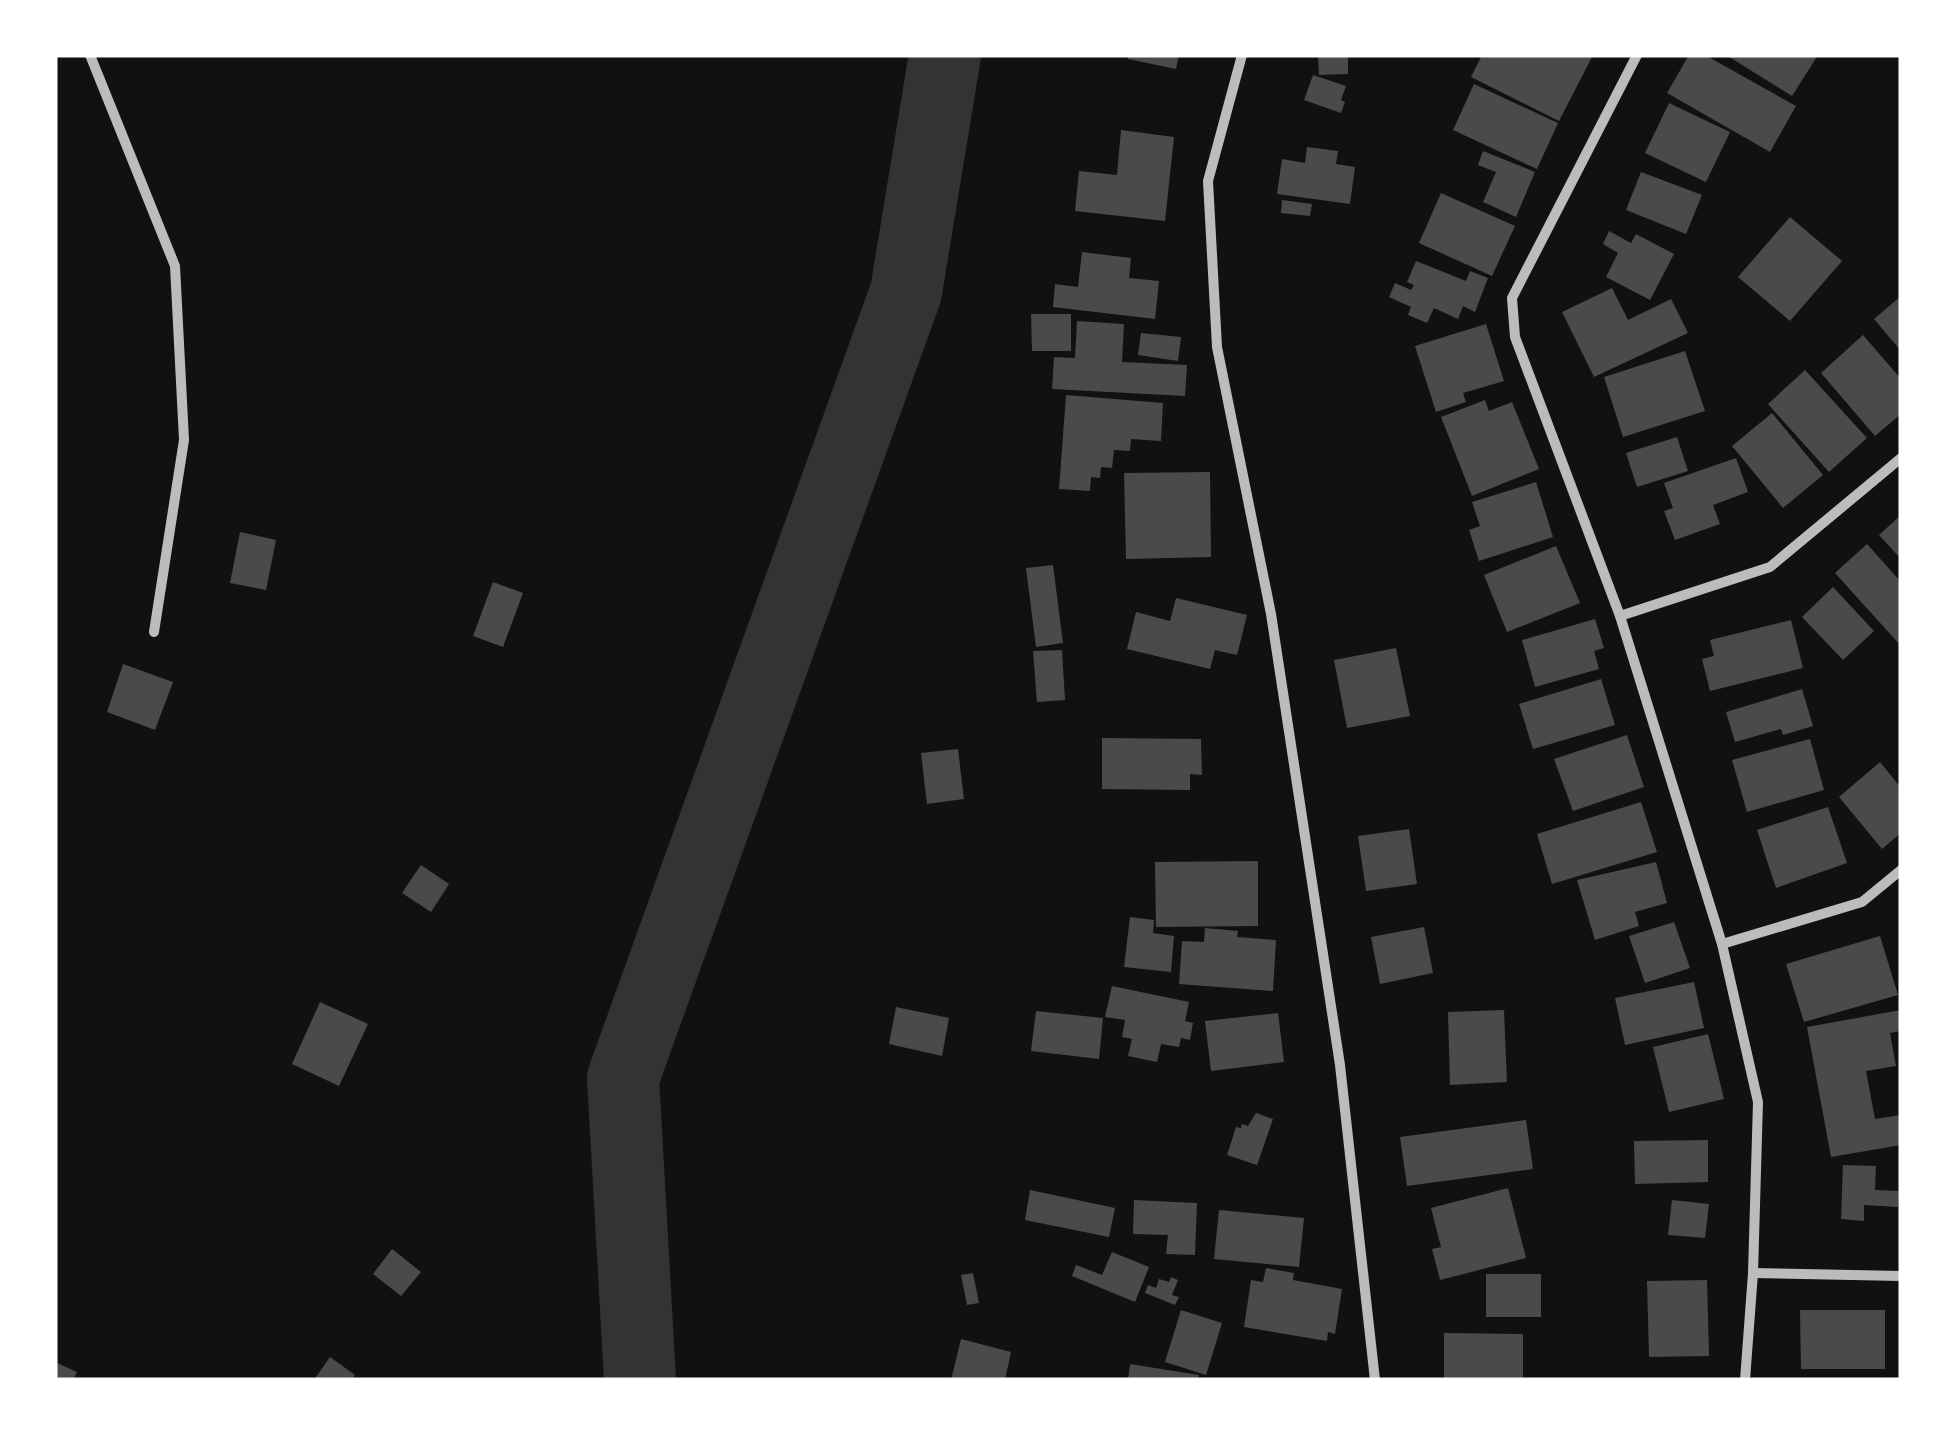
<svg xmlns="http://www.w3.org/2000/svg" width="1956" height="1435" font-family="Lato,sans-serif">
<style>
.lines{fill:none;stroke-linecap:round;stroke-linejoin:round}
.river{stroke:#333;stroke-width:72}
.building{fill:#4a4a4a}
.minor{stroke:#bcbcbc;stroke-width:10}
</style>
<rect width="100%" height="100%" fill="#111"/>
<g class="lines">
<path class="river" d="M640,1380L623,1078L906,292L945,55"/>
</g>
<g class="building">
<path d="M1129,55H1179L1176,69L1128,59Z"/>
<path d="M1318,55H1348V74L1319,75Z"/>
<path d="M1482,55H1593L1559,121L1471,77Z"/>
<path d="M1689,55H1705L1796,106L1770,152L1667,93Z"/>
<path d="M1726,55H1818L1792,96Z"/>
<path d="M1313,75L1346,86L1341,100L1345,102L1341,113L1304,100Z"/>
<path d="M1474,84L1558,123L1537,169L1453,130Z"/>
<path d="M1669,103L1730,132L1706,182L1645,153Z"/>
<path d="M1121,130L1174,137L1165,221L1075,211L1079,171L1117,175Z"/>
<path d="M1307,147L1338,151L1336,164L1355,167L1350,204L1277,194L1282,159L1305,163Z"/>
<path d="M1483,151L1535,172L1516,217L1483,202L1496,172L1478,165Z"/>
<path d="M1641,172L1702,195L1686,234L1626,210Z"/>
<path d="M1441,193L1515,226L1492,276L1419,243Z"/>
<path d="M1282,200L1312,204L1310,216L1281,213Z"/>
<path d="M1790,217L1842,261L1790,321L1738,277Z"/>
<path d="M1609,231L1631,243L1636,234L1674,254L1650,300L1606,277L1618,253L1603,244Z"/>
<path d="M1082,252L1131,258L1129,278L1159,281L1155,319L1053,307L1055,284L1078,287Z"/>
<path d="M1416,261L1466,281L1470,271L1488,278L1475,312L1463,306L1458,319L1434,308L1427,323L1408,315L1411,307L1389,297L1395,283L1411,290L1414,285L1407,282Z"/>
<path d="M1612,288L1628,320L1671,299L1688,333L1594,377L1562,312Z"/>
<path d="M1901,296V351L1874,319Z"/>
<path d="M1031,314H1071V351H1032Z"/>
<path d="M1077,321L1124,324L1122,362L1187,365L1185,396L1052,389L1054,357L1075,358Z"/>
<path d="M1486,324L1504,381L1463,393L1466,402L1436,412L1415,346Z"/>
<path d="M1141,333L1181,337L1178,361L1138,355Z"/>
<path d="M1863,335L1901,379V414L1875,436L1821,373Z"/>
<path d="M1685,351L1705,411L1623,437L1604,377Z"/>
<path d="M1805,370L1867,438L1829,472L1768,404Z"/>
<path d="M1066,395L1163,403L1161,441L1131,439L1130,451L1114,450L1112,468L1101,467L1100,478L1091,477L1090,491L1059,489Z"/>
<path d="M1485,400L1489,411L1512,402L1539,469L1472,496L1441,417Z"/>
<path d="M1772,413L1823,475L1783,508L1732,446Z"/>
<path d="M1677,437L1688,471L1637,487L1626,453Z"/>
<path d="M1736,458L1748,492L1713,505L1720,524L1675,540L1664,511L1673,508L1664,483Z"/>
<path d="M1210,472L1211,557L1126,559L1124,473Z"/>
<path d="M1536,482L1553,537L1479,561L1469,530L1480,526L1472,502Z"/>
<path d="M1901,515V559L1879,535Z"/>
<path d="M240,532L276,540L266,590L230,583Z"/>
<path d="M1867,544L1901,582V646L1835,573Z"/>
<path d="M1556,546L1580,603L1507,632L1484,575Z"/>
<path d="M1053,565L1063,643L1036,647L1026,568Z"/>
<path d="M493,582L523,593L503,647L473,636Z"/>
<path d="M1833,587L1874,631L1843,660L1802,617Z"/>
<path d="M1176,598L1247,615L1237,655L1215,650L1210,669L1127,649L1136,612L1170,621Z"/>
<path d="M1595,619L1604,648L1594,651L1599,669L1535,687L1522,640Z"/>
<path d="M1791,620L1803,668L1710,691L1702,659L1714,656L1710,640Z"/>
<path d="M1396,648L1410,716L1347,728L1334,660Z"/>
<path d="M1062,650L1065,700L1037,702L1033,651Z"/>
<path d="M123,664L173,682L155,730L107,712Z"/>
<path d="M1601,679L1615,725L1533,749L1519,704Z"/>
<path d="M1802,689L1813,726L1783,735L1781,729L1735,742L1726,712Z"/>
<path d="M1627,735L1644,787L1573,811L1554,759Z"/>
<path d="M1102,738L1201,739L1202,775L1190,774V790L1102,789Z"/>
<path d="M1810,739L1824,790L1747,812L1732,760Z"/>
<path d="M958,749L964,799L927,804L921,753Z"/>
<path d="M1880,762L1901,788V833L1882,849L1839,797Z"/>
<path d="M1641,802L1657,852L1552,884L1537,834Z"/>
<path d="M1828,807L1847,863L1776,888L1757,830Z"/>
<path d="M1409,829L1417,884L1366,891L1358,836Z"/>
<path d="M1258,861V926L1156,927L1155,862Z"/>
<path d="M1656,862L1667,903L1635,912L1639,926L1595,940L1577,880Z"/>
<path d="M421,865L449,884L431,912L402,893Z"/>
<path d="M1130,917L1154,920L1153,933L1174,936L1171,972L1124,967Z"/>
<path d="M1674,922L1690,968L1645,983L1629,936Z"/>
<path d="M1424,927L1433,973L1380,984L1371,937Z"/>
<path d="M1205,928L1238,931L1237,937L1276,940L1273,991L1179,984L1182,941L1204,942Z"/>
<path d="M1880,936L1898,995L1804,1022L1786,964Z"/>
<path d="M1694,982L1704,1028L1625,1045L1615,998Z"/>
<path d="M1112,986L1189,1002L1185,1021L1193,1023L1190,1040L1181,1038L1179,1047L1161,1044L1157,1062L1128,1056L1132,1039L1122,1037L1125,1020L1105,1017Z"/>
<path d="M320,1002L368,1024L339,1086L292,1064Z"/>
<path d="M896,1007L949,1018L942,1056L889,1044Z"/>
<path d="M1504,1010L1507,1082L1450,1085L1448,1012Z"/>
<path d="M1901,1010V1031L1890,1033L1896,1066L1866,1071L1875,1119L1901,1115V1145L1831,1157L1807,1027Z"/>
<path d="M1036,1011L1103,1018L1099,1059L1031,1051Z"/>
<path d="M1278,1013L1284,1062L1211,1071L1205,1021Z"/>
<path d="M1708,1034L1724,1099L1669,1112L1653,1047Z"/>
<path d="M1256,1113L1273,1119L1257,1165L1227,1155L1236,1127L1241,1128L1242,1124L1248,1126Z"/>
<path d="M1526,1120L1533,1169L1407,1186L1400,1137Z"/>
<path d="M1708,1140V1182L1635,1184L1634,1141Z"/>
<path d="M1843,1165L1876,1166L1875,1190L1899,1191L1898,1207L1864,1205V1221L1841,1219Z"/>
<path d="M1508,1188L1526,1258L1440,1280L1432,1249L1441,1247L1431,1208Z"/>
<path d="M1030,1190L1115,1208L1109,1237L1025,1220Z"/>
<path d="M1134,1200L1197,1203L1195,1255L1166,1254L1168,1235L1133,1234Z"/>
<path d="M1672,1200L1709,1204L1705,1238L1668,1235Z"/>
<path d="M1219,1210L1304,1218L1299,1267L1214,1259Z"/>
<path d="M392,1249L421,1272L401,1296L373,1274Z"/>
<path d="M1112,1252L1149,1267L1135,1302L1072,1276L1076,1265L1102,1275Z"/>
<path d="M1266,1268L1294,1273L1293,1280L1342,1289L1335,1334L1328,1332L1327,1341L1244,1327L1251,1280L1263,1282Z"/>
<path d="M973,1273L979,1303L967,1305L961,1275Z"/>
<rect x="1486" y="1274" width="55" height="43"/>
<path d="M1171,1277L1178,1280L1172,1295L1179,1297L1175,1305L1145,1293L1148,1285L1156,1288L1159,1279L1169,1282Z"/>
<path d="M1707,1280L1709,1356L1649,1357L1647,1281Z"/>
<path d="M1181,1310L1222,1323L1206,1375L1165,1362Z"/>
<path d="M1800,1310H1885V1369H1801Z"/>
<path d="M1444,1333L1523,1334V1380H1444Z"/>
<path d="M961,1339L1011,1352L1005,1380H951Z"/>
<path d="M330,1357L355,1375L351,1380H314Z"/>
<path d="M55,1362L77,1372L73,1380H55Z"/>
<path d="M1130,1364L1199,1375L1198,1380H1128Z"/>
</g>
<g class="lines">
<g class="minor">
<path d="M90,55L175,266L184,440L154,632"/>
<path d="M1242,55L1208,181L1217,347L1271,614L1340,1065L1375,1380"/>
<path d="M1637,55L1512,298L1515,337L1620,616L1722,944L1758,1102L1753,1273L1745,1380"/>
<path d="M1620,616L1770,567L1901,458"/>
<path d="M1722,944L1862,902L1901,870"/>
<path d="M1753,1273L1901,1276"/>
</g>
</g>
<rect width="1956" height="1435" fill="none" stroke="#ffffff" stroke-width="115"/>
</svg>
